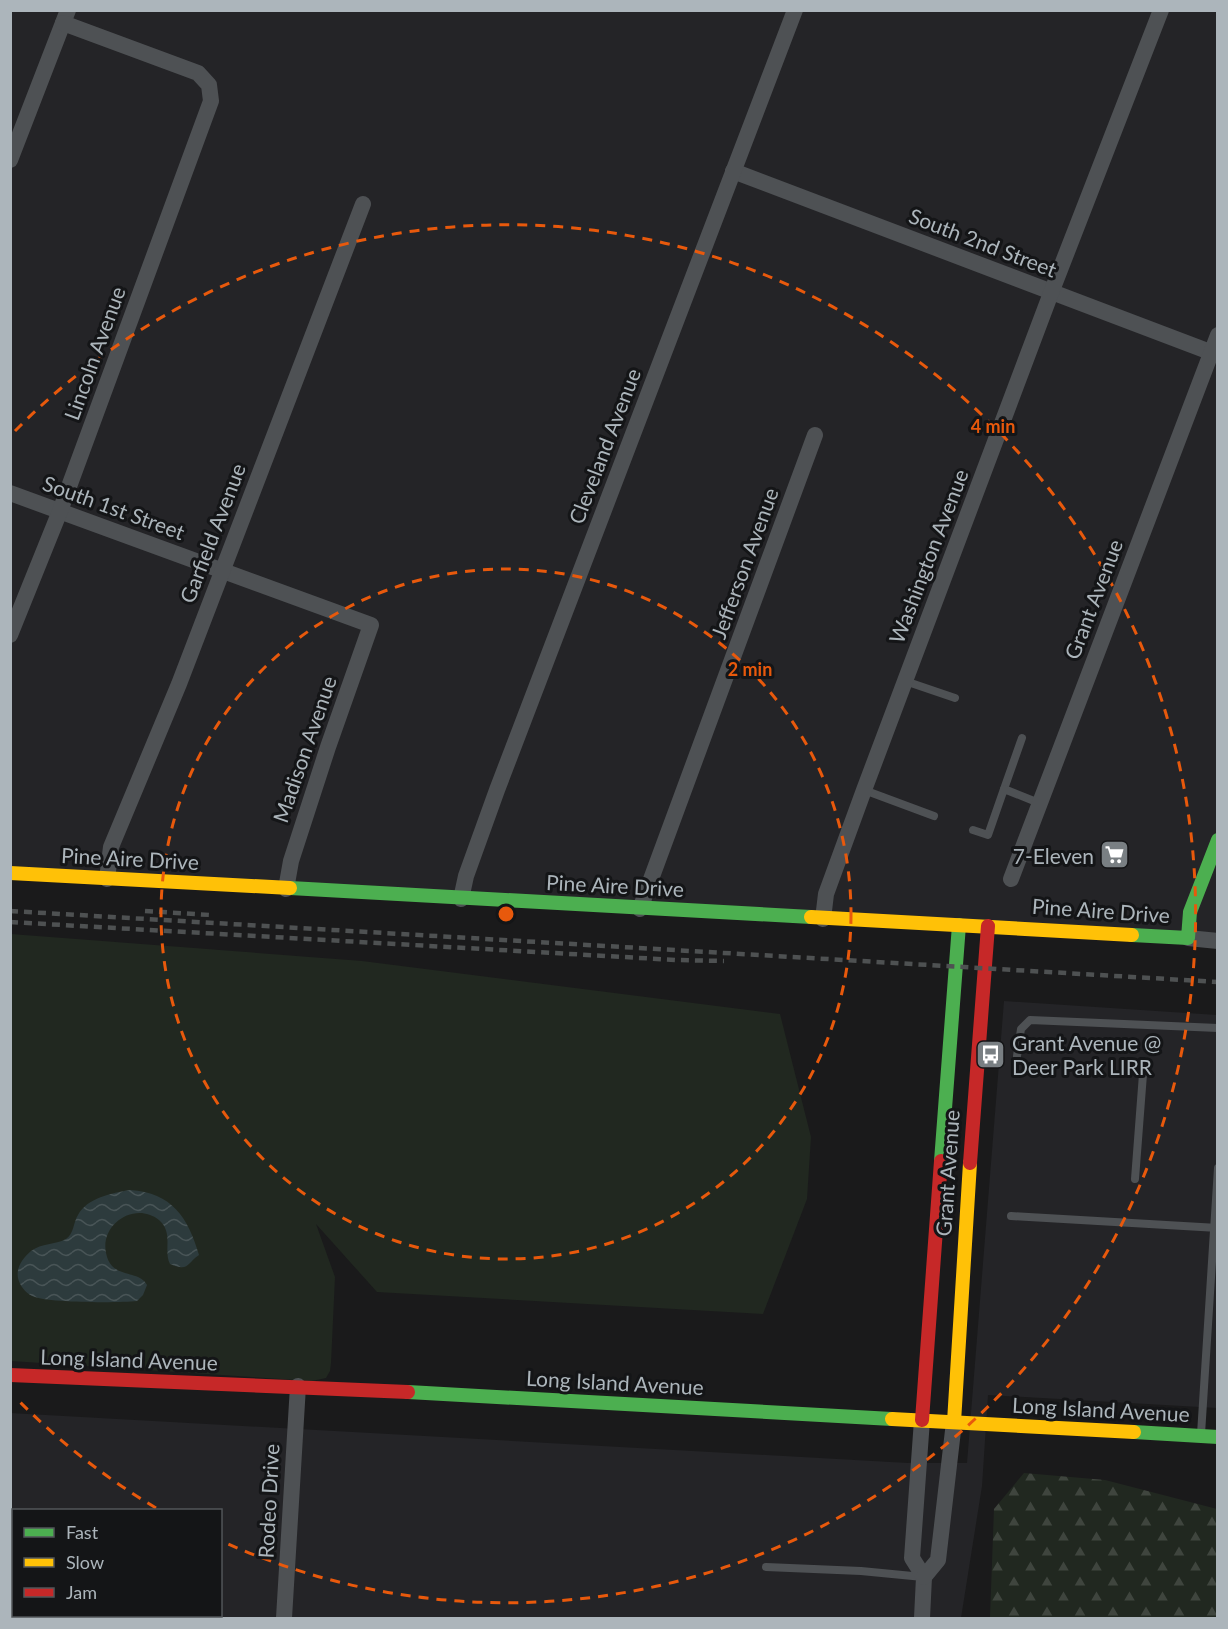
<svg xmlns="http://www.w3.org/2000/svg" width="1228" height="1629" font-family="Lato,sans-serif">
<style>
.built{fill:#242427;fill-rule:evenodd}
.grass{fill:#212820}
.forest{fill:url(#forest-firs)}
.water{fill:url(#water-waves)}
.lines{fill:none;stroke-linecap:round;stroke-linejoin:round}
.lane{stroke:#4e5154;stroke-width:8}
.street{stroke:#4e5154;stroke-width:16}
.fast{stroke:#4caf50;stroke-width:14}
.slow{stroke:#ffc107;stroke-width:14}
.jam{stroke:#c62828;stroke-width:14}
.rail{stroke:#4e5152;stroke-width:4.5;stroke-dasharray:8 6;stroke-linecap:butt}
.ring{fill:none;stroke:#e8590c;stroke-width:3;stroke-dasharray:10 8}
.labels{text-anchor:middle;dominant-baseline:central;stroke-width:6;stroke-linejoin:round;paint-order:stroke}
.street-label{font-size:21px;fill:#acb5bb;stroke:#141517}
.poi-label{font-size:21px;fill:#acb5bb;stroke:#141517;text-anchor:end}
.centre{fill:#e8590c;stroke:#141517;stroke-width:3}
.ring-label{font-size:18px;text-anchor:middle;font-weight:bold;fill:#e8590c;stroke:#141517;stroke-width:6;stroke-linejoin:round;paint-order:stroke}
</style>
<defs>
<pattern id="forest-firs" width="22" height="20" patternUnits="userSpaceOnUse" patternTransform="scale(1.5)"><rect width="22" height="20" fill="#212820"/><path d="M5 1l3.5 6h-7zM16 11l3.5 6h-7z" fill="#3f453e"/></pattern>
<pattern id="water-waves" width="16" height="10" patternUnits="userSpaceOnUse" patternTransform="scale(1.5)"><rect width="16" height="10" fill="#2d3b3d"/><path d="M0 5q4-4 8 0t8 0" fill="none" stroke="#495557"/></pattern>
</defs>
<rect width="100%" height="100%" fill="#1a1a1b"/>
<g class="built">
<path d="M10,11H1217V941L11,873Z"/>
<path d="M1004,1001L1217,1015V1408L988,1395L982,1486L961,1618H11L10,1413L908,1463H967ZM14,1510H220V1616H14Z"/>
</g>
<path class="grass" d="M11,934L362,961L780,1014L811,1137L807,1199L763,1314L377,1292L316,1224L335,1277L331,1363L330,1371L326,1378L312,1381L11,1361Z"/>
<path class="forest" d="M1024,1473L1105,1480L1217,1509V1618H990L994,1509Z"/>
<path class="water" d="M130,1190C172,1193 188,1217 199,1255C186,1264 189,1272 170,1264C163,1250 174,1233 159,1220C135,1201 100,1224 106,1253C111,1280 139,1269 147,1285L143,1295L137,1301C118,1303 47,1303 32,1296C25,1292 20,1286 18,1278C16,1267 23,1258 31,1251C42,1243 55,1245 66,1239C74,1234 73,1223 78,1215C87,1198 112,1193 130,1190Z"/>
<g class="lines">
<g class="lane">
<path d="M905,681L955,698"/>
<path d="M1004,789L1022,738"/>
<path d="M864,790L934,816"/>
<path d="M973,830L988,835L1004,789L1039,803"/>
<path d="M1017,1056L1021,1029L1030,1020L1218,1028"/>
<path d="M1135,1179L1144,1061"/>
<path d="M1011,1216L1218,1228"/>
<path d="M1201,1434L1218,1168"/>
<path d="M766,1567L861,1571L923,1577"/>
</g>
<g class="street">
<path d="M10,160L68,10"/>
<path d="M733,171L1218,355"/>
<path d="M10,493L371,625L328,747L291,861L286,889"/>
<path d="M10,635L60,511L211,101L209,85L198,73L63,23"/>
<path d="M107,879L111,847L179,684L363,204"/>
<path d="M1011,879L1218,335"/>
<path d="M461,899L466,876L497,790L795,10"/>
<path d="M640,909L815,435"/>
<path d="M823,919L826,894L864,790L1051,293L1161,10"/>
<path d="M1188,938L1218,941"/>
<path d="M922,1420L912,1558L924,1577L922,1618"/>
<path d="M924,1577L938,1560L954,1422"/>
<path d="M284,1618L298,1386"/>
</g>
<g class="fast">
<path d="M290,888L811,917"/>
<path d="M1132,935L1188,938L1190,912L1218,840"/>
<path d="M941,1161L959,925"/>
<path d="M408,1392L892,1419"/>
<path d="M1134,1432L1218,1437"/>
</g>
<g class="slow">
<path d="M10,873L290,888"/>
<path d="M811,917L1132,935"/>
<path d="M892,1419L1134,1432"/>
<path d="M954,1422L970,1163"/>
</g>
<g class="jam">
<path d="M970,1163L988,926"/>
<path d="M10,1375L408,1392"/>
<path d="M922,1420L941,1161"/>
</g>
<g class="rail">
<path d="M10,911L1218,982"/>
<path d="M145,911L211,915"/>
<path d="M10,922L676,960L724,961"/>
</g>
</g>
<g class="ring">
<circle cx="506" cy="914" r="345"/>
<path d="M156 1508A689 689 0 0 1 15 1397M15 431A689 689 0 1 1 226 1543"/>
</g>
<defs>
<symbol id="supermarket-square" viewBox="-11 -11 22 22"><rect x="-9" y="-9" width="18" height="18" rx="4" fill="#797f83" stroke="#141517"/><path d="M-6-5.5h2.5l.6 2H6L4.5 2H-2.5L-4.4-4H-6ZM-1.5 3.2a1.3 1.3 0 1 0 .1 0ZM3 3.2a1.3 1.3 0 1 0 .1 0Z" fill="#fff"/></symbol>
<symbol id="bus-square" viewBox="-11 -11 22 22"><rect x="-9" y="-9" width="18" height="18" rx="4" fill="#797f83" stroke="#141517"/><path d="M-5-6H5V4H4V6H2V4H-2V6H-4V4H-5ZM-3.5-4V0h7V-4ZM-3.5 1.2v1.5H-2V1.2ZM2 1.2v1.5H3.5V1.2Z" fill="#fff"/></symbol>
</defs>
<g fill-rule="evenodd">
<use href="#supermarket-square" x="1098" y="838" width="33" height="33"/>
<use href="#bus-square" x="974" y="1038" width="33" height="33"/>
</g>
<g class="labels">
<g class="street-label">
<text transform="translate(983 242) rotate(21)">South 2nd Street</text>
<text transform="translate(94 353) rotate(-70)">Lincoln Avenue</text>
<text transform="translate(604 446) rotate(-69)">Cleveland Avenue</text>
<text transform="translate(114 507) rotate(20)">South 1st Street</text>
<text transform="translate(212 533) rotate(-69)">Garfield Avenue</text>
<text transform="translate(928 556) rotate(-69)">Washington Avenue</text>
<text transform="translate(744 563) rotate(-70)">Jefferson Avenue</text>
<text transform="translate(1093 599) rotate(-69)">Grant Avenue</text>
<text transform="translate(304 749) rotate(-71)">Madison Avenue</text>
<text transform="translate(130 858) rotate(3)">Pine Aire Drive</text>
<text transform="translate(615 885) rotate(3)">Pine Aire Drive</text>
<text transform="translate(1101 910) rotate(4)">Pine Aire Drive</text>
<text transform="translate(947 1173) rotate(-86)">Grant Avenue</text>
<text transform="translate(129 1359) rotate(2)">Long Island Avenue</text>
<text transform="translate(615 1382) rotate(3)">Long Island Avenue</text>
<text transform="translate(1101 1409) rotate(3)">Long Island Avenue</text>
<text transform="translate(268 1501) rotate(-87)">Rodeo Drive</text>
</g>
<g class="poi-label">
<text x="1094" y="855">7-Eleven</text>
<text x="1012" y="1042" text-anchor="start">Grant Avenue @<tspan x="1012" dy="24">Deer Park LIRR</tspan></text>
</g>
</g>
<circle cx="506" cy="914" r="9" class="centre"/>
<g class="ring-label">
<text x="993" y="433">4 min</text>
<text x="750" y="676">2 min</text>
</g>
<rect width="1228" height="1629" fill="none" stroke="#acb5bb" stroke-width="24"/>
<rect x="12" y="1509" width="210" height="108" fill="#141517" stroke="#515559" stroke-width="1.5"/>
<rect x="24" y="1528" width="30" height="9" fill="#4caf50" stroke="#515559" stroke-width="1.5"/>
<text x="66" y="1539" font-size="18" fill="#acb5bb">Fast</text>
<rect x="24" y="1558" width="30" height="9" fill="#ffc107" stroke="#515559" stroke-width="1.5"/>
<text x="66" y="1569" font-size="18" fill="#acb5bb">Slow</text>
<rect x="24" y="1588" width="30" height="9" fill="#c62828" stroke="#515559" stroke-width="1.5"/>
<text x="66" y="1599" font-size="18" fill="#acb5bb">Jam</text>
</svg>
